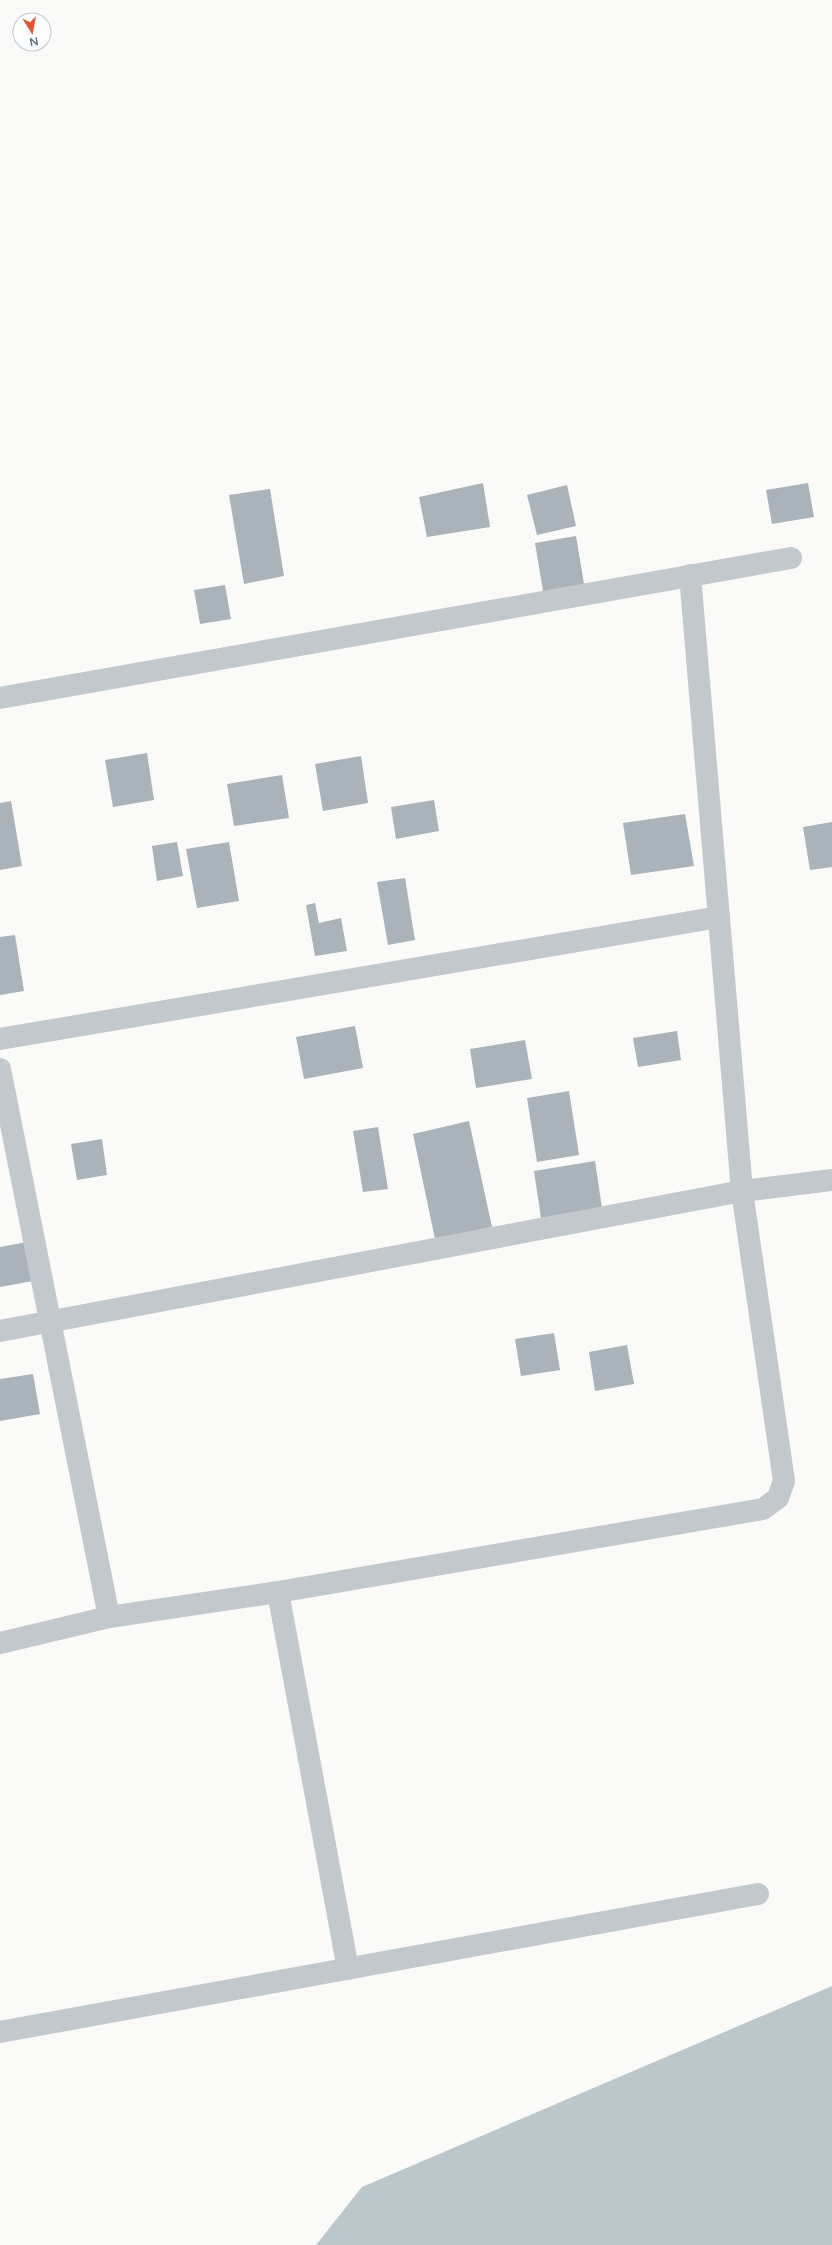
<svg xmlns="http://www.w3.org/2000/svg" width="832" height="2245" font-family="'Varela Round',sans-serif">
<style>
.water{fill:#bbc7cb}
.building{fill:#aab3b9}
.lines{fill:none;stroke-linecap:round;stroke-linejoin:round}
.minor{stroke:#c3c8cc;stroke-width:22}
</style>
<rect width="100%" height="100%" fill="#fafaf8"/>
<path class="water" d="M832,1986V2245H316L362,2187Z"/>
<g class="building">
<path d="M483,483L490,527L427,537L419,497Z"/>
<path d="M808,483L814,517L772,524L766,490Z"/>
<path d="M567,485L576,526L537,535L527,495Z"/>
<path d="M270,489L284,576L244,584L229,495Z"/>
<path d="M576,536L585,590L544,597L535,543Z"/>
<path d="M225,585L231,619L200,624L194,590Z"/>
<path d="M147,753L154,800L113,807L105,760Z"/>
<path d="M361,756L368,803L323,811L315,764Z"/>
<path d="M282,775L289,818L234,826L227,784Z"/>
<path d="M434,800L439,831L396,839L391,807Z"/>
<path d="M11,801L22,866L0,870V803Z"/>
<path d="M685,814L694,866L631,875L623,823Z"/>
<path d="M832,822V867L810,870L803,827Z"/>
<path d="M177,842L183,876L157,881L152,846Z"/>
<path d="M229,842L239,901L197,908L186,849Z"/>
<path d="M405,878L415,940L388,945L377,882Z"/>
<path d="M315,903L319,923L341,918L347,951L315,956L306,905Z"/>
<path d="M15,935L24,991L0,995V937Z"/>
<path d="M355,1026L363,1068L304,1079L296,1037Z"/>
<path d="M677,1031L681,1060L638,1067L633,1038Z"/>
<path d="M525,1040L532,1079L476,1088L470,1049Z"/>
<path d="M569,1091L579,1155L537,1162L527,1098Z"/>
<path d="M469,1121L492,1227L435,1239L413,1134Z"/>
<path d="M378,1127L388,1189L363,1192L353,1131Z"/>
<path d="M102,1139L107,1175L77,1180L71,1144Z"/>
<path d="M595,1161L602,1208L541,1218L534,1171Z"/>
<path d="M27,1242L33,1281L0,1287V1247Z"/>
<path d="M554,1333L560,1370L521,1376L515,1339Z"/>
<path d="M627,1345L634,1384L595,1391L589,1352Z"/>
<path d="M33,1374L40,1414L0,1421V1379Z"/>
</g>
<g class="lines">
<g class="minor">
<path d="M0,698L791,558"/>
<path d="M0,1039L719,917"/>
<path d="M0,1069L109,1617"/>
<path d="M0,1331L742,1191L832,1180"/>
<path d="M278,1592L348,1969"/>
<path d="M0,1643L109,1617L278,1592L763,1509L778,1498L784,1481L742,1191L690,575"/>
<path d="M0,2032L758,1894"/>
</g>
</g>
<g transform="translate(32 32) rotate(169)"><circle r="19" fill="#ffffff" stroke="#c1c8cd"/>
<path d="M0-3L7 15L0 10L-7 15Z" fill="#e4572e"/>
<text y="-6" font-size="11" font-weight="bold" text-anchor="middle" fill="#657683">N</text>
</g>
</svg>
